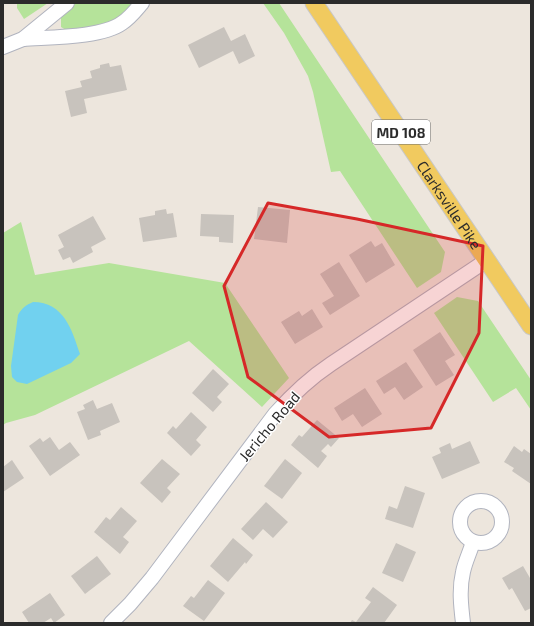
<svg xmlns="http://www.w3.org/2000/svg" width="534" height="626" font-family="'Exo 2',sans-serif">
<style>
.green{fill:#b5e39a}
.water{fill:#71d1ef}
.building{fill:#c8c3bd}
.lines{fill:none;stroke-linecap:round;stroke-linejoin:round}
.minor-casing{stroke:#b1b4bf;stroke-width:16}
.major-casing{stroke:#c8c8c8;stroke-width:19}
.minor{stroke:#fff;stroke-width:14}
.major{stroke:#f1ca5f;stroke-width:17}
.marked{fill:#d62828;fill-opacity:0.2;stroke:#d62828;stroke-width:3;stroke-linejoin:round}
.labels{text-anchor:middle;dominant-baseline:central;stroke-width:3;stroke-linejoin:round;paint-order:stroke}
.shield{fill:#fff;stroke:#6b6b6b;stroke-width:1}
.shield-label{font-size:14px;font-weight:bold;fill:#2b2b2b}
.street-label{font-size:15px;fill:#2b2b2b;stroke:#fff}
</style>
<rect width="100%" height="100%" fill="#ede6dd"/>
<g class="green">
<path d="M17,3H48L24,19L17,8Z"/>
<path d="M76,3H134C111,28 98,28 66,30L61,27V17Z"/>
<path d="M263,3H279L445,252L441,272L417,288L340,171L331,172L313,92L308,76L284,33Z"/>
<path d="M21,222L35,275L109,263L225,283L289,378L262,407L189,341L35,415L6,423L3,425V233Z"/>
<path d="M457,297L478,301L531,380V410L516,388L493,402L434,313Z"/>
</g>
<path class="water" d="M33,302C64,302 72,330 80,354L71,363L27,384L17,382L12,377L11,366L18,315C22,308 26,305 33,302Z"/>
<g class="building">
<path d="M224,27L231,41L245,34L255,56L239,64L233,51L199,68L188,45Z"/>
<path d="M109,63L110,67L121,65L127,90L84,99L87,113L71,117L65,91L82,87L80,81L92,78L90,71L100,68V65Z"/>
<path d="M258,207L290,210L287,243L254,239Z"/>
<path d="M166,209L167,214L173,213L177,237L143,242L139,218L155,215V211Z"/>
<path d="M201,214L234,215L233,243L219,242V237L200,236Z"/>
<path d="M93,216L106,239L91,247L93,252L73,263L70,257L63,260L58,250L64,247L58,235Z"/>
<path d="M371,241L375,247L382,243L395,265L366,283L349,255Z"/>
<path d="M339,262L360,296L330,315L322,303L334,296L320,274Z"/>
<path d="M312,309L323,327L295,344L281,322L299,311L302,316Z"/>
<path d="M440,332L455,355L445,361L454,375L436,386L413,350Z"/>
<path d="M406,362L423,387L404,400L395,387L384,394L376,381Z"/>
<path d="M213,369L229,384L217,397L222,402L213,412L192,393Z"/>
<path d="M365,388L382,414L362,427L353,414L342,421L334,408Z"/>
<path d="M93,400L97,409L112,403L120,422L100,431L101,435L88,440L77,412L85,409L83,405Z"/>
<path d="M191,412L207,427L196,440L201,445L191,456L167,433L173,426L176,429Z"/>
<path d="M317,420L339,438L331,447L328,444L321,451L327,456L318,468L291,445L299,435L302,437Z"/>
<path d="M50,437L59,450L70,442L80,455L50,476L29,446L40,438L43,442Z"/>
<path d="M470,441L480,463L442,479L432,457L441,453L439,448L450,443L452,449Z"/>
<path d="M514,446L522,452L524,449L531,454V484L512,471L514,468L504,462Z"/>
<path d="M162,459L180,474L167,488L171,492L162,503L140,483Z"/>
<path d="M285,459L302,473L282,499L264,486Z"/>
<path d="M12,460L24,478L3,492V467Z"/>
<path d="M405,486L425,493L413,528L385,519L389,506L397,509Z"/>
<path d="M266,502L288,522L273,538L263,529L253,540L241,529Z"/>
<path d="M121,507L137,521L123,537L129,542L120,554L94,532L106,517L110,520Z"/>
<path d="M233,538L253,555L246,564L245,562L228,582L210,566Z"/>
<path d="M396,543L416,552L403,582L382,573Z"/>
<path d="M97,556L111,574L85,594L71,576Z"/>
<path d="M523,566L530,578L531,577V608L525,611L512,588L509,590L502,578Z"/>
<path d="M208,580L225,593L204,621L183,606L191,596L194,598Z"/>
<path d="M373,587L397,605L384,623H350L352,620L356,622L371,602L365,598Z"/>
<path d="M50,593L65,615L54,623L51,618L43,623H29L22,612Z"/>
</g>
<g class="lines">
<defs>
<g id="minor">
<path d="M23,39C49,37 101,38 122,23C130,18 136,10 142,3"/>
<path d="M3,47L23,39L67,3"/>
<circle cx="481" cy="522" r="21"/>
<path d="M111,623L130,604L152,578L275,414C292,395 310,378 331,364L487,260"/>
<path d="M463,623C461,606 459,589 463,572C465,562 470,552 473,542"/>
</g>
<g id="major">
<path id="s1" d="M314,3L531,326"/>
</g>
</defs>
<use href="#minor" class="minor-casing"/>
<use href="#major" class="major-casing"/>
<use href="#minor" class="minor"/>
<use href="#major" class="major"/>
</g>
<path class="marked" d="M268,203L357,219L483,246L479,333L431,428L329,437L248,377L224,286Z"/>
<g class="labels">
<rect class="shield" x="372" y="120" width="58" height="24" rx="3"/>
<g class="shield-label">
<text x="401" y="132">MD 108</text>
</g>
<g class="street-label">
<text stroke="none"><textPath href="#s1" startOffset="243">Clarksville Pike</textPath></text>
<text transform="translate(269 426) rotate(-50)">Jericho Road</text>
</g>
</g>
<rect width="534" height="626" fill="none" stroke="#2b2b2b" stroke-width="8"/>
</svg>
